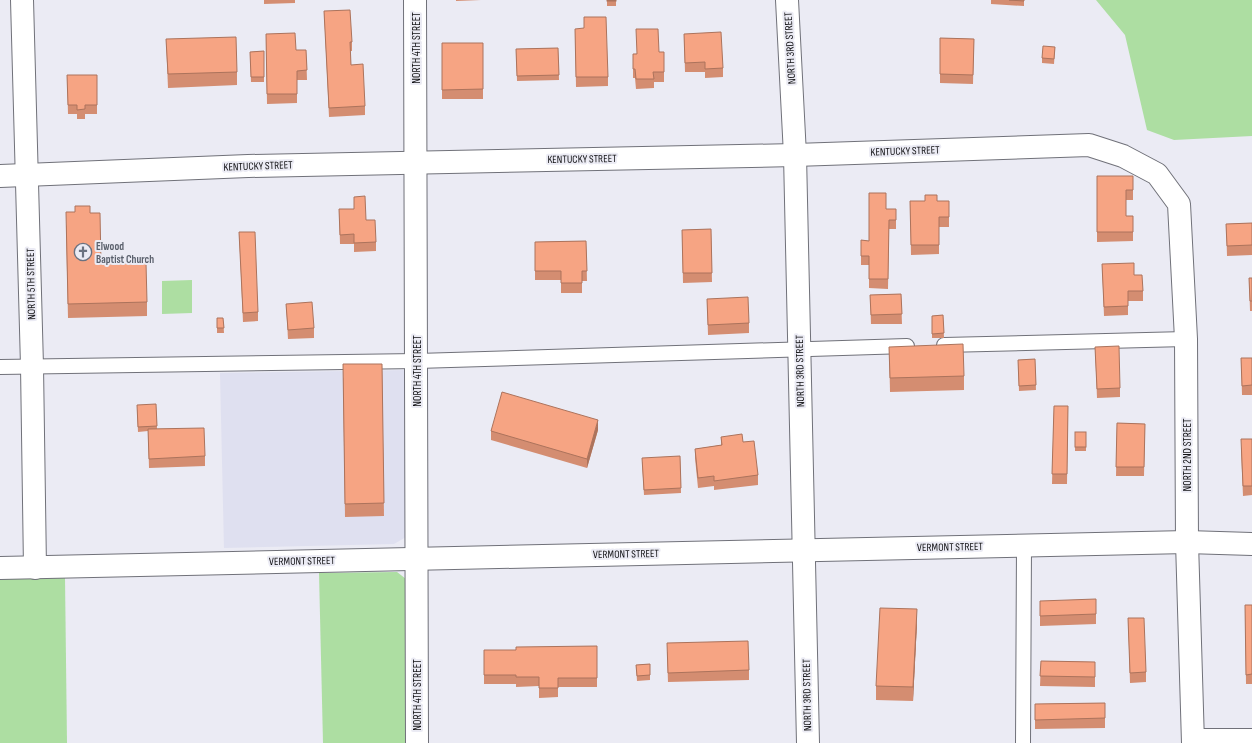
<svg xmlns="http://www.w3.org/2000/svg" width="1252" height="743" font-family="'Sofia Sans Condensed',sans-serif">
<style>
.built{fill:#dfe0f0}
.green{fill:#addea2}
.lines{fill:none;stroke-linecap:round;stroke-linejoin:round}
.lane-casing{stroke:#707179;stroke-width:16}
.street-casing{stroke:#707179;stroke-width:24}
.secondary-casing{stroke:#707179;stroke-width:24}
.lane{stroke:#fff;stroke-width:14}
.street{stroke:#fff;stroke-width:22}
.secondary{stroke:#fff;stroke-width:22}
.wall{fill:#d48d71}
.shaded-wall{fill:#ac735c}
.building{fill:#f6a483;stroke:#ac735c}
.labels{text-anchor:middle;dominant-baseline:central;stroke-width:4;stroke-linejoin:round;paint-order:stroke}
.street-label{font-size:11px;fill:#101013;stroke:#ebebf4}
.worship-label{font-size:11px;font-weight:bold;fill:#5b616d;stroke:#ebebf4;text-anchor:start}
</style>
<rect width="100%" height="100%" fill="#ebebf4"/>
<path class="built" d="M408,370L406,537L394,544L224,548L220,373Z"/>
<g class="green">
<path d="M1096,0H1252V136L1174,140L1147,130L1125,35Z"/>
<path d="M192,280V313L162,314V281Z"/>
<path d="M397,572L406,579L412,743H323L319,573Z"/>
<path d="M65,578L67,743H0V579Z"/>
</g>
<g class="lines">
<defs>
<g id="lane">
<path d="M944,345L1186,339"/>
<path d="M0,367L417,361L907,346"/>
<path d="M1193,736H1252"/>
<path d="M1023,743L1024,546"/>
</g>
<g id="street">
<path d="M22,0L32,366L35,568"/>
<path d="M415,0L417,743"/>
<path d="M787,0L795,155L808,743"/>
<path d="M0,176L248,166L795,155L1089,145L1123,156L1157,174L1179,204L1186,339L1187,542L1193,743"/>
</g>
<path id="secondary" d="M0,568L1187,542L1252,544"/>
</defs>
<use href="#lane" class="lane-casing"/>
<use href="#street" class="street-casing"/>
<use href="#secondary" class="secondary-casing"/>
<use href="#lane" class="lane"/>
<use href="#street" class="street"/>
<use href="#secondary" class="secondary"/>
</g>
<g class="wall">
<path d="M264,0H295V3L264,4Z"/>
<path d="M456,0H481L456,1Z"/>
<rect x="607" y="0" width="9" height="6"/>
<path d="M991,0H1024V6L991,4Z"/>
<path d="M324,11L352,42V51H350L351,65L365,106V115L329,117Z"/>
<path d="M575,29L608,77V86L576,87Z"/>
<path d="M266,34L296,50H306L307,80H297V103L267,104Z"/>
<path d="M684,34L723,68V77L705,78V72H685Z"/>
<path d="M940,38L974,39L973,84L940,83Z"/>
<path d="M166,39L237,72V85L168,88Z"/>
<rect x="442" y="43" width="41" height="56"/>
<path d="M1055,47L1054,64L1042,63V58Z"/>
<path d="M558,48L559,80L517,81L516,49Z"/>
<path d="M264,51V82H251L250,52Z"/>
<path d="M659,52H664V82H654V88L636,89L635,78H633V54Z"/>
<path d="M67,75H97V114H85V119H77V114H68Z"/>
<path d="M1097,176H1133V200H1126V216H1133V241L1097,242Z"/>
<path d="M354,197L376,242V251L354,252V244H340L339,209H354Z"/>
<path d="M910,201H937L949,217V227H939V254L911,255Z"/>
<path d="M886,209H896V229H889L888,289L869,288V265H861V240L869,241Z"/>
<path d="M75,212L90,213L101,264L147,302V316L68,318L66,226Z"/>
<path d="M1252,223V255L1227,256L1226,224Z"/>
<path d="M711,229L712,282L683,283L682,230Z"/>
<path d="M239,232L258,312V321L243,322Z"/>
<path d="M586,241L587,281H582V293H561V280H535V242Z"/>
<path d="M1102,264L1134,275L1143,291V301H1128V315L1104,316Z"/>
<path d="M1249,278H1252V311H1250Z"/>
<path d="M901,294L902,324H871L870,295Z"/>
<path d="M707,299L749,323V333L708,335Z"/>
<path d="M286,304L314,328V338L288,339Z"/>
<path d="M943,315L944,338H932V316Z"/>
<path d="M217,318H223L224,333H217Z"/>
<path d="M889,347L964,376V390L890,392Z"/>
<path d="M1095,347L1120,388V397L1097,398Z"/>
<path d="M1241,358H1252V395H1242Z"/>
<path d="M1035,359L1036,390L1019,391L1018,360Z"/>
<path d="M382,364L384,516L345,517L343,378Z"/>
<path d="M156,404L157,429L205,456V466L149,468L148,431L138,432L137,410Z"/>
<path d="M1054,406H1068L1067,484H1052Z"/>
<path d="M1117,423L1145,424L1144,476H1116Z"/>
<path d="M598,430L587,468L491,440V431Z"/>
<rect x="1075" y="432" width="11" height="19"/>
<path d="M721,437L743,442L758,475V485L714,490V486L698,488L695,458V449L721,445Z"/>
<path d="M1252,439V495L1243,496L1241,448Z"/>
<path d="M680,456L681,493L644,495L642,462Z"/>
<path d="M1040,601L1096,614V624L1040,626Z"/>
<path d="M1245,605H1252V684H1246Z"/>
<path d="M1128,618L1146,672V682L1130,683Z"/>
<path d="M917,623L913,701L876,700V686Z"/>
<path d="M597,646V687H558V697L539,698V686L516,687V684H484V650H516Z"/>
<path d="M667,652L749,670V680L668,682Z"/>
<path d="M1041,661L1095,662V687L1040,686Z"/>
<path d="M650,664V680L637,681L636,665Z"/>
<path d="M1105,703V728L1035,729V704Z"/>
</g>
<g class="shaded-wall">
<path d="M598,420V430L587,468V459Z"/>
<path d="M917,609V623L913,701V687Z"/>
</g>
<g class="building">
<rect x="607" y="0" width="9" height="1"/>
<path d="M1009,0H1024V1Z"/>
<path d="M350,10L352,42H350L351,65L363,64L365,106L329,108L324,11Z"/>
<path d="M584,17H606L608,77H576L575,29L584,28Z"/>
<path d="M636,29H658L659,52H664V72H653L654,79H636L635,69H633V54H637Z"/>
<path d="M721,32L723,68L705,69V62L685,63L684,34Z"/>
<path d="M295,33L296,50H306L307,70L297,71V94H267L266,34Z"/>
<path d="M236,37L237,72L168,74L166,39Z"/>
<path d="M940,38L974,39L973,75L940,74Z"/>
<path d="M442,43H483V89L442,90Z"/>
<path d="M1043,46L1055,47L1054,59L1042,58Z"/>
<path d="M558,48L559,75L517,76L516,49Z"/>
<path d="M264,51V77H251L250,52Z"/>
<path d="M67,75H97V105H85V109L77,110V105H68Z"/>
<path d="M1097,176H1133V190H1126V216H1133V232H1097Z"/>
<path d="M869,193H886V209H896V220H889L888,279H869V256H861V240L869,241Z"/>
<path d="M925,195H937V201H949V217H939V245H911L910,201H925Z"/>
<path d="M365,196L366,220H375L376,242L354,243V234L340,235L339,209H354V197Z"/>
<path d="M75,206H90V213H100L101,264L146,263L147,302L68,304L66,212H75Z"/>
<path d="M1252,223V245L1227,246L1226,224Z"/>
<path d="M711,229L712,273H683L682,230Z"/>
<path d="M239,232H255L258,312L243,313Z"/>
<path d="M586,241L587,271H582V283H561V271H535V242Z"/>
<path d="M1134,263V275H1142L1143,291H1128V306L1104,307L1102,264Z"/>
<path d="M1249,278H1252V301H1250Z"/>
<path d="M901,294L902,314L871,315L870,295Z"/>
<path d="M748,297L749,323L708,325L707,299Z"/>
<path d="M312,302L314,328L288,330L286,304Z"/>
<path d="M943,315L944,333L932,334V316Z"/>
<path d="M217,318H223L224,328H217Z"/>
<path d="M963,344L964,376L890,378L889,347Z"/>
<path d="M1119,346L1120,388L1097,389L1095,347Z"/>
<path d="M1241,358H1252V385L1242,386Z"/>
<path d="M1035,359L1036,385L1019,386L1018,360Z"/>
<path d="M343,364H382L384,503L345,504Z"/>
<path d="M502,392L598,420L587,459L491,431Z"/>
<path d="M156,404L157,426L138,427L137,405Z"/>
<path d="M1054,406H1068L1067,474H1052Z"/>
<path d="M1117,423L1145,424L1144,467H1116Z"/>
<path d="M204,428L205,456L149,459L148,429Z"/>
<rect x="1075" y="432" width="11" height="15"/>
<path d="M742,434L743,442L754,441L758,475L714,481V476L698,478L695,449L722,445L721,437Z"/>
<path d="M1241,439H1252V486H1243Z"/>
<path d="M680,456L681,488L644,490L642,458Z"/>
<path d="M1096,599V614L1040,616V601Z"/>
<path d="M1245,605H1252V674L1246,675Z"/>
<path d="M880,608L917,609L913,687L876,686Z"/>
<path d="M1128,618H1144L1146,672L1130,673Z"/>
<path d="M748,641L749,670L668,673L667,643Z"/>
<path d="M597,646V678H558V688H539V677H516V675H484V650H516V647Z"/>
<path d="M1041,661L1095,662V677L1040,676Z"/>
<path d="M650,664V675L637,676L636,665Z"/>
<path d="M1105,703V718L1035,720V704Z"/>
</g>
<defs>
<symbol id="church-ring" viewBox="-11 -11 22 22"><circle r="9.5" fill="#ebebf4" stroke="#6b7280" stroke-width="1.5"/><path d="M-1.2-6h2.4v3.5h3.3v2.4h-3.3V6h-2.4V-.1h-3.3v-2.4h3.3Z" fill="#6b7280"/></symbol>
</defs>
<g fill-rule="evenodd">
<use href="#church-ring" x="73" y="242" width="20" height="20"/>
</g>
<g class="labels">
<g class="street-label">
<text transform="translate(416 48) rotate(-90)">NORTH 4TH STREET</text>
<text transform="translate(790 48) rotate(-93)">NORTH 3RD STREET</text>
<text transform="translate(905 151) rotate(-2)">KENTUCKY STREET</text>
<text transform="translate(582 159) rotate(-1)">KENTUCKY STREET</text>
<text transform="translate(258 166) rotate(-2)">KENTUCKY STREET</text>
<text transform="translate(31 284) rotate(-91)">NORTH 5TH STREET</text>
<text transform="translate(417 371) rotate(-90)">NORTH 4TH STREET</text>
<text transform="translate(800 371) rotate(-91)">NORTH 3RD STREET</text>
<text transform="translate(1187 455) rotate(-90)">NORTH 2ND STREET</text>
<text transform="translate(950 547) rotate(-1)">VERMONT STREET</text>
<text transform="translate(626 554) rotate(-1)">VERMONT STREET</text>
<text transform="translate(302 561) rotate(-1)">VERMONT STREET</text>
<text transform="translate(417 695) rotate(-90)">NORTH 4TH STREET</text>
<text transform="translate(807 695) rotate(-91)">NORTH 3RD STREET</text>
</g>
<g class="worship-label">
<text x="96" y="246">Elwood<tspan x="96" dy="13">Baptist Church</tspan></text>
</g>
</g>
</svg>
